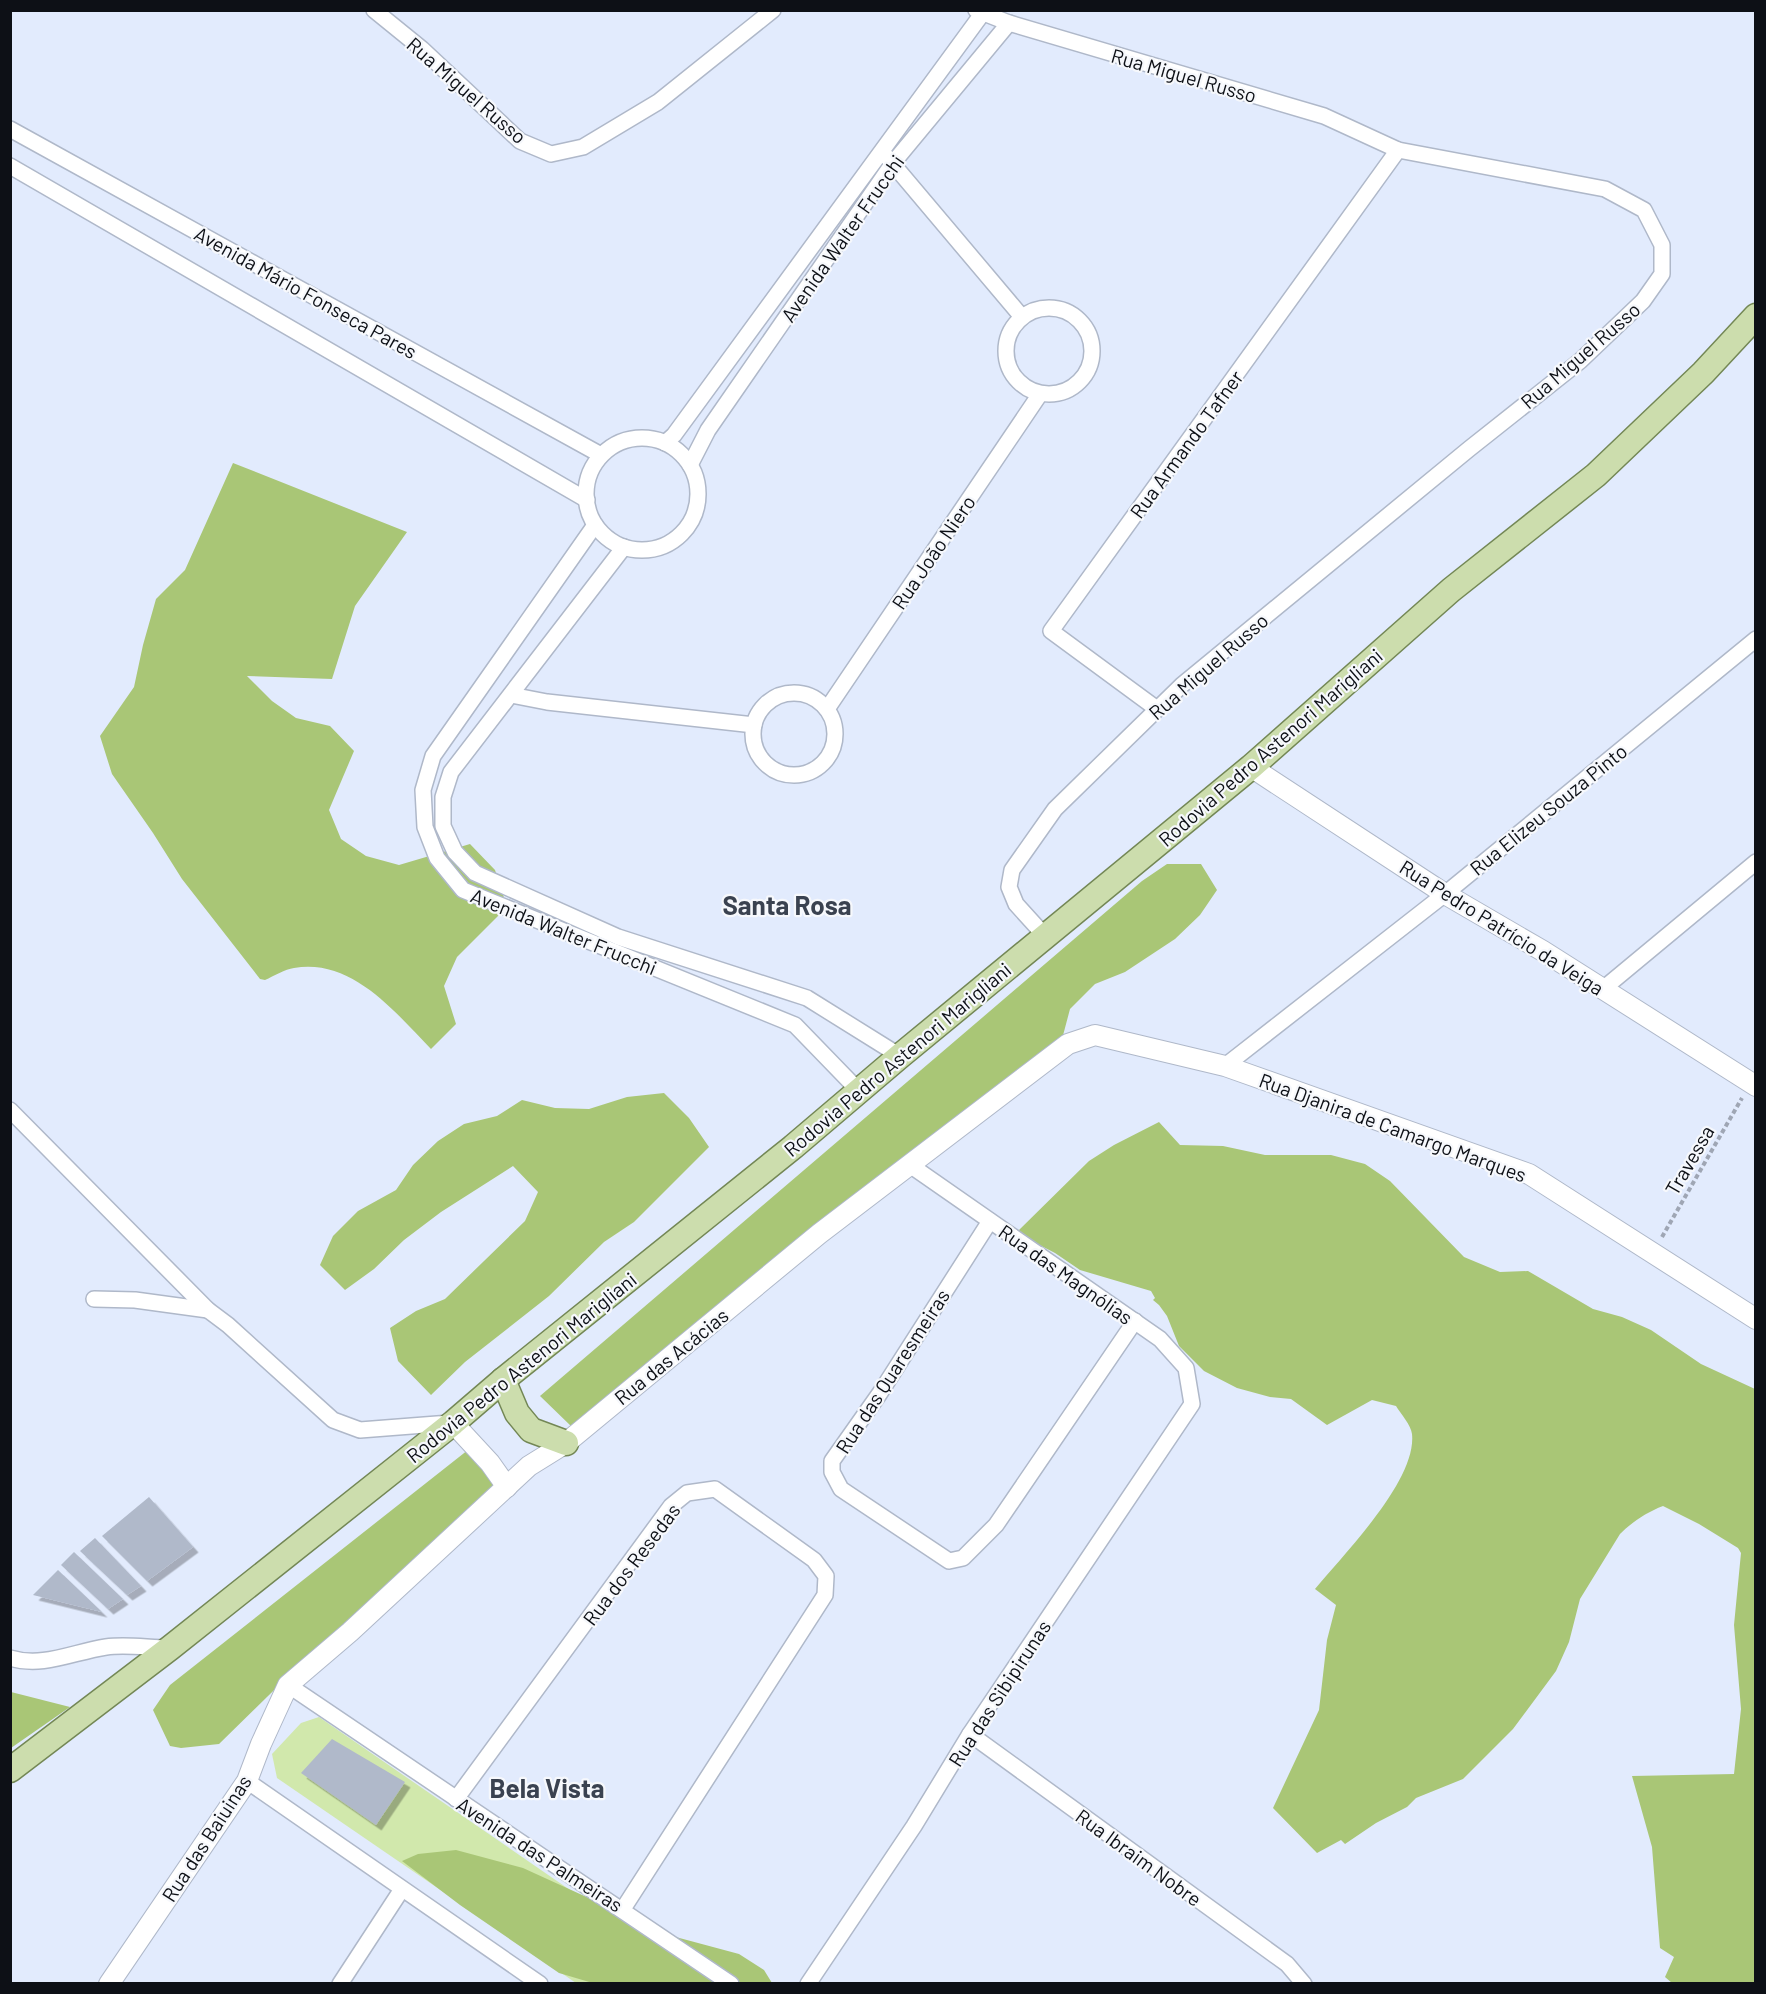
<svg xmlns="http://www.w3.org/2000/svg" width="1766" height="1994" font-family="Barlow,sans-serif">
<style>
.green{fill:#d1e8ac}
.forest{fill:#a9c676}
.building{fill:#b0b9ca;filter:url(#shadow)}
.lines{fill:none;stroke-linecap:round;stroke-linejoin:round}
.minor-casing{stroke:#afb8c9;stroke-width:18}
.tertiary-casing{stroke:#afb8c9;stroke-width:22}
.primary-casing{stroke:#738755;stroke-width:27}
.path{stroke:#9fa6b4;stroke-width:4;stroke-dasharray:4.5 3;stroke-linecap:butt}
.minor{stroke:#fff;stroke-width:15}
.tertiary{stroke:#fff;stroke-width:20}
.primary{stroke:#ccddad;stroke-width:24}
.labels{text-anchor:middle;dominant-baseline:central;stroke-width:4.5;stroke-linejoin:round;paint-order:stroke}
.street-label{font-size:20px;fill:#0d1016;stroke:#f6f8fc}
.district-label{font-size:26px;font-weight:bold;fill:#3a4250;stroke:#f6f8fc}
</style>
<defs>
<filter id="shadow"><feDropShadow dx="5.5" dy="5.5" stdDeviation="0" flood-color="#0004"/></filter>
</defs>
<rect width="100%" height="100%" fill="#e2ebfd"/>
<path class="green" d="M319,1717L705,1983H576L277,1778L272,1754L301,1723Z"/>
<g class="forest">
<path d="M233,463L407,532L355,606L332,679L247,676L272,701L296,718L330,726L354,751L329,810L341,839L366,856L399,865L470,844L495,870L507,907L457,957L444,986L456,1024L431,1049C395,1012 352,958 294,968C285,969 274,976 265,980L260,979L182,879L153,833L112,774L100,736L134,687L143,645L156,599L185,570Z"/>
<path d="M1167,864H1201L1217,890L1200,915L1175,939L1125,972L1095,984L1070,1009L1061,1043L572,1427L540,1396L1142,881Z"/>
<path d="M664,1093L689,1118L709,1147L634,1222L604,1242L549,1296L465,1362L431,1395L398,1361L390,1328L416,1311L445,1299L525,1221L538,1192L513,1166L441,1212L404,1240L374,1269L345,1290L320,1265L333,1236L358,1211L396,1190L413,1165L438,1141L464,1124L497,1116L522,1100L555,1108L589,1109L627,1097Z"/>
<path d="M1159,1122L1180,1145L1223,1146L1265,1155H1331L1365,1164L1390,1181L1464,1257L1500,1272L1528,1271L1593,1309L1622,1317L1651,1330L1701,1364L1755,1389V1983H1672L1665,1977L1674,1957L1660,1948L1652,1847L1632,1776L1734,1774L1741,1709L1734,1625L1741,1553L1738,1548L1699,1524L1663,1506C1647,1512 1632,1522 1620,1534L1580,1599L1569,1642L1556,1671L1513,1729L1463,1779L1416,1798L1407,1807L1376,1823L1345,1844L1341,1840L1317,1853L1273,1808L1319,1710L1327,1640L1336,1605L1315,1589C1344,1554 1417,1480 1412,1434C1411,1425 1401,1414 1396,1406L1372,1400L1327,1425L1291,1399L1270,1397L1237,1388L1204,1371L1179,1346L1167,1316L1159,1305L1153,1300L1155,1298L1151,1291L1080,1270L1055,1253L1022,1236L1018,1231L1089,1161L1114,1145Z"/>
<path d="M473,1446L502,1475L489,1504L320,1645L219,1744L181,1748L170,1746L153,1710L170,1685Z"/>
<path d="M11,1692L70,1707L11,1748Z"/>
<path d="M456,1850L523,1868L672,1936L739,1954L764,1970L772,1983L596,1984L559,1973L460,1905L402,1861L418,1854Z"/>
</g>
<g class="building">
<path d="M149,1497L193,1547L147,1581L102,1536Z"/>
<path d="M95,1538L141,1586L127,1595L80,1551Z"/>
<path d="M74,1552L123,1599L108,1609L61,1565Z"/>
<path d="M58,1570L102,1612L33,1595Z"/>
<path d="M332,1739L405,1782L376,1825L301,1773Z"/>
</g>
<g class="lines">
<defs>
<g id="minor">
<path d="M374,10L422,49L520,141L551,154L583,147L658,102L773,10"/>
<path d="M976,10L1009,23L1324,116L1398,150L1605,189L1644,210L1662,245V274L1643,301L1580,361L1469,449L1182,685L1055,809L1012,870L1009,887L1016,904L1045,936"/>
<path d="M10,129L601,455"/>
<path d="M887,157L1022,317"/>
<path d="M10,166L587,500"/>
<circle cx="1049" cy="351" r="43"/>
<circle cx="642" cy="494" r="56"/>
<path d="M665,443L674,435L982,14"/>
<path d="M690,465L708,430L893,163L1009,23"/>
<path d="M595,525L433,756L423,790L425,827L437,858L463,890L795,1025L859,1091"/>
<path d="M624,547L451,772L443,797V826L455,852L475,873L618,937L807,998L900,1056"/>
<circle cx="794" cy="734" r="41"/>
<path d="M511,695L547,702L754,725"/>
<path d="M827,709L1040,394"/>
<path d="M1157,709L1051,631L1398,150"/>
<path d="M1603,989L1756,862"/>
<path d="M1225,1066L1445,894L1756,639"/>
<path d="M10,1110L208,1310L228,1325L333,1420L360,1430L450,1423"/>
<path d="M990,1221L880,1393L832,1461V1472L841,1489L949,1561L963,1558L996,1525L1135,1321"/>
<path d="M94,1299L135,1300L208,1310"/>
<path d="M10,1658C43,1668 73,1652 106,1647C126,1644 149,1648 170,1648"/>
<path d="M288,1685L731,1984"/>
<path d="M970,1734L1287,1964L1304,1984"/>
<path d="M247,1781L540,1984"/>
<path d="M456,1799L671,1506L687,1493L715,1489L814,1560L826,1576L825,1595L623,1909"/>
<path d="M340,1984L402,1889"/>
<path d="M808,1984L914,1826L970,1734L1192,1404L1186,1368L1160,1339L910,1165"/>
</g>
<g id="tertiary">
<path d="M1251,767L1445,894L1543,951L1756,1086"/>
<path d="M453,1423L490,1463L507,1487"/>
<path d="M109,1984L247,1781L261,1744L288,1685L350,1632L529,1466L566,1443L819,1234L1068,1044L1095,1035L1225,1066L1529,1174L1756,1319"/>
</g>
<g id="primary">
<path d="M503,1380L517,1413L531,1430L566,1443"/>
<path d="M10,1770L170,1648L453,1423L503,1380L793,1147L900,1056L1251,767L1451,590L1596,475L1703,373L1756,316"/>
</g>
</defs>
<use href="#minor" class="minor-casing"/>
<use href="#tertiary" class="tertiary-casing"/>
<use href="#primary" class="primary-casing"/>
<path class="path" d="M1662,1237L1742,1098"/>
<use href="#minor" class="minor"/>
<use href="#tertiary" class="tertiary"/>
<use href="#primary" class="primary"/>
</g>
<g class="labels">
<g class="street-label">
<text transform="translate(1184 75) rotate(16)">Rua Miguel Russo</text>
<text transform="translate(467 90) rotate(41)">Rua Miguel Russo</text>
<text transform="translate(842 238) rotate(-55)">Avenida Walter Frucchi</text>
<text transform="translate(306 292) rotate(29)">Avenida Mário Fonseca Pares</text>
<text transform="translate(1580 355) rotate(-41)">Rua Miguel Russo</text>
<text transform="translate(1186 444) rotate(-54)">Rua Armando Tafner</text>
<text transform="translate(933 552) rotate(-56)">Rua João Niero</text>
<text transform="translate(1208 666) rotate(-41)">Rua Miguel Russo</text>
<text transform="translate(1270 747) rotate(-41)">Rodovia Pedro Astenori Marigliani</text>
<text transform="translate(1548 809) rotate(-39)">Rua Elizeu Souza Pinto</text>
<text transform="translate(1502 927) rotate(32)">Rua Pedro Patrício da Veiga</text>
<text transform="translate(564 931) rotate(22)">Avenida Walter Frucchi</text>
<text transform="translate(897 1059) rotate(-40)">Rodovia Pedro Astenori Marigliani</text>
<text transform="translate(1393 1127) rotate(20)">Rua Djanira de Camargo Marques</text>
<text transform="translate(1689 1160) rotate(-60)">Travessa</text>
<text transform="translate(1066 1274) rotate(35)">Rua das Magnólias</text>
<text transform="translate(671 1356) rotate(-39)">Rua das Acácias</text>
<text transform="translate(521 1367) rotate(-39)">Rodovia Pedro Astenori Marigliani</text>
<text transform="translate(892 1371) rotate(-57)">Rua das Quaresmeiras</text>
<text transform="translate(631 1564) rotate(-53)">Rua dos Resedas</text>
<text transform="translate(999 1693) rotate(-57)">Rua das Sibipirunas</text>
<text transform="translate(206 1838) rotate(-57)">Rua das Baiuinas</text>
<text transform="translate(540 1854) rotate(33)">Avenida das Palmeiras</text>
<text transform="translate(1139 1857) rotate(36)">Rua Ibraim Nobre</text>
</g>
<g class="district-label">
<text x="787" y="904">Santa Rosa</text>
<text x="547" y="1787">Bela Vista</text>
</g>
</g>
<rect width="1766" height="1994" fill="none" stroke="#0d1016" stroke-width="24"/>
</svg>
